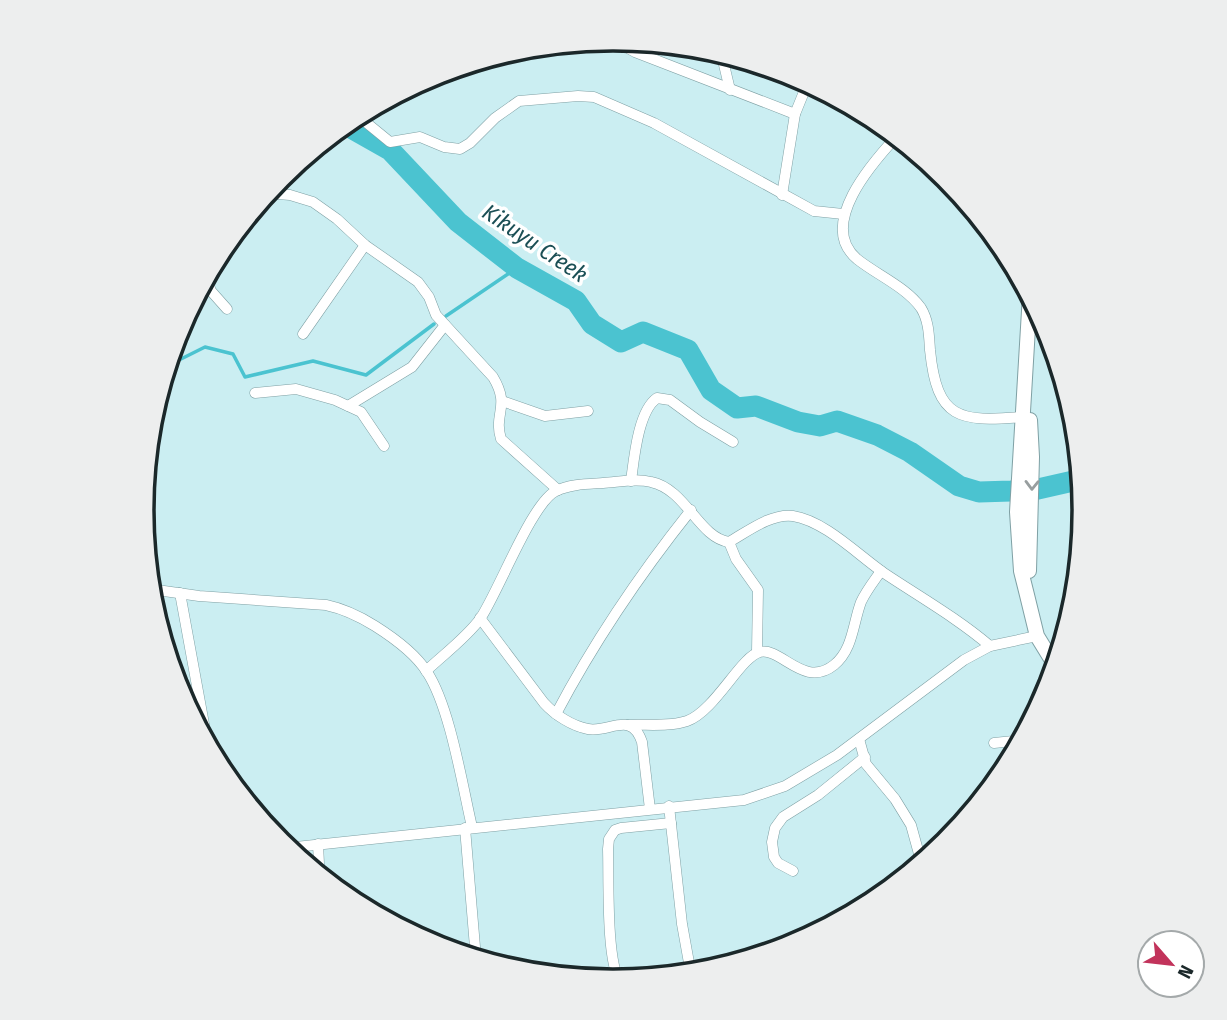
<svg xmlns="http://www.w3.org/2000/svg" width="1227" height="1020" font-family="'Fira Sans Condensed',sans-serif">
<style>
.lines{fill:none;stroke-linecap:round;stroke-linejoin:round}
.stream{stroke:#4bc3d0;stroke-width:3.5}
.river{stroke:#4bc3d0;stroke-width:21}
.street-casing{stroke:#7fa0a4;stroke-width:11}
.secondary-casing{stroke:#7fa0a4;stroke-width:16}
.street{stroke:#fff;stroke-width:10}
.secondary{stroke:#fff;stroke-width:14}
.oneway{stroke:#989e9f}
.labels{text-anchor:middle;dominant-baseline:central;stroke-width:7;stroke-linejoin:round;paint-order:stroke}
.water-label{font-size:23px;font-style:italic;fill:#1b4f55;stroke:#fff}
.rim{fill:none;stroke:#1b282a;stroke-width:3.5}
</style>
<rect width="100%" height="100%" fill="#cbeef2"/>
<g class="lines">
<g class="stream">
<path d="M446,316L517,268"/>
<path d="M167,366L205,347L233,354L245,377L313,361L366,375L434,324"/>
</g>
<path class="river" d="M344,124L390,150L458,222L517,268L576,301L592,324L621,342L643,332L688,350L711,390L737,408L756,406L798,422L820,426L837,421L877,435L910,452L959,486L979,492L1011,491L1038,489L1082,479"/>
<defs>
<g id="street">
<path d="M611,39L635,52L795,114"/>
<path d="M721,52L730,90"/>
<path d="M357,115L390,142L420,137L444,147L460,149L470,143L495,118L519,101L578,96L594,97L654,123L814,211L843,214"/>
<path d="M897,136C872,163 817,225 857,259C877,275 906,287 921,308C929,321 929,336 930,350C937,420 959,422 1023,417"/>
<path d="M267,193L290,195L313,202L337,219L365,245L418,282L429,297L436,315L493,377C511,407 493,413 501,439L558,490"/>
<path d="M782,195L795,114L808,82"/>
<path d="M206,277L211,291L227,309"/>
<path d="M303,334L365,245"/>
<path d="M255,393L296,389L335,400L361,412L384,446"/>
<path d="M502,401L545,416L588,411"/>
<path d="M348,406L412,367L445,325"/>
<path d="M631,481C634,459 638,411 657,398L670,400L700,422L733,442"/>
<path d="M729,542L736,559L758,590L757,652"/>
<path d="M150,589L199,596L326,605C345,609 359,616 375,626C394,638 415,653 427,672C450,707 462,784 472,827"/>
<path d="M180,593L208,746"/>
<path d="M480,618L544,703C555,715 572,726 588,729C610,733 631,710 642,742L650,809"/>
<path d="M426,671C444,654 466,638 480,619C498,593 532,502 556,491C570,484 588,484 603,483C619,482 636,478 651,482C686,489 699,538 729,542C747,532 771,513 793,516C825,521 858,555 884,573C920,597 957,618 990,646"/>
<path d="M556,714C594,642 640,574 691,510"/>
<path d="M628,725C646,724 670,727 687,721C715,711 741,656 760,652C781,647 804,689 834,665C853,650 853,623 861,602C866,591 874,581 881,571"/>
<path d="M859,739L866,764L895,799L911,825L919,854L925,861"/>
<path d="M994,743L1023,740"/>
<path d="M669,806L682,924L691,974"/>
<path d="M465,828L476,959"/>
<path d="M286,848L744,800L785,786L837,755L964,660L990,646L1037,636"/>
<path d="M793,871L778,863L774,857L772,842L775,828L783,817L818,795L865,757"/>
<path d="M317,874L319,864L318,844"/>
<path d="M620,981C606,962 609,877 608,849L609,839L615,830L621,828L671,823"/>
</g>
<g id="secondary">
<path d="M1030,294L1017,512L1021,571L1027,595L1037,636L1056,667"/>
<path d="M1029,571L1032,457L1030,420"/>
</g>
</defs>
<use href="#street" class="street-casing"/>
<use href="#secondary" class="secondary-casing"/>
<use href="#street" class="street"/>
<use href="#secondary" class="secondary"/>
</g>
<defs><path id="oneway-chevron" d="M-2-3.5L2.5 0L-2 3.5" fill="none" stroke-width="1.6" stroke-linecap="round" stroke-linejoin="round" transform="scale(1.75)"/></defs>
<use class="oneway" href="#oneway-chevron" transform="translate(1032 485) rotate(91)"/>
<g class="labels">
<g class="water-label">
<text transform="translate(535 243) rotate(34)">Kikuyu Creek</text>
</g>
</g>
<path d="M0 0H1227V1020H0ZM154 510a459 459 0 1 1 918 0a459 459 0 1 1-918 0Z" fill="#edeeee" fill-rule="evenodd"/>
<path class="rim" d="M154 510a459 459 0 1 1 918 0a459 459 0 1 1-918 0Z"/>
<g transform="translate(1171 964) rotate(118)"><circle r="33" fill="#ffffff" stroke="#a4a9aa" stroke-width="2"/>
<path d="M0-5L12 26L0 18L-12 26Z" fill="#c2335b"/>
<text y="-10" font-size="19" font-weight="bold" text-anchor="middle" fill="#1b282a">N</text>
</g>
</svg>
